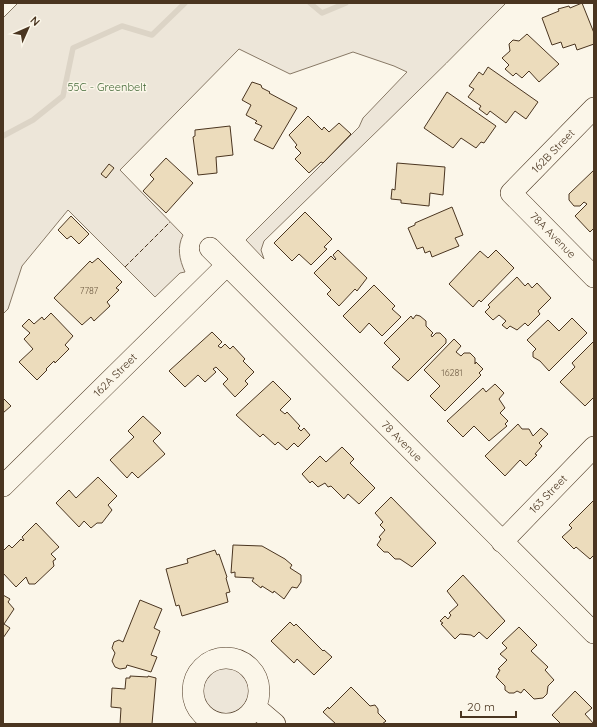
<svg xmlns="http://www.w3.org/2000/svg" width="597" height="727" font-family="Quicksand,sans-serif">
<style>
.green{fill:#ede6d9;stroke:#887966}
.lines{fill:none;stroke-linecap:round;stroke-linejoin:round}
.stream{stroke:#dcd4c6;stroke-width:5.5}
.building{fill:#ecdcbc;stroke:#4a3520}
.minor-casing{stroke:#4a3520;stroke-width:22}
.minor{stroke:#fbf6e9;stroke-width:21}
.fence{stroke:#4a3520;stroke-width:1;stroke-dasharray:5 2;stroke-linecap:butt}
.labels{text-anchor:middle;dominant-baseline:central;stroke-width:3;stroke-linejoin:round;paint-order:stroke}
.number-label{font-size:9px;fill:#725f47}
.park-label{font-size:11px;fill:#436837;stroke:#fbf6e9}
.street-label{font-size:11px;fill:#4a3520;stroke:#fbf6e9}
</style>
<rect width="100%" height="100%" fill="#fbf6e9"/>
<g class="green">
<path d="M18,3H506C427,84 345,162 264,241L261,250L264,259L246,240L359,127L363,118L407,72L394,66L353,52L290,74L239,49L120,170L183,235C177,247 179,259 185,272L180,273L155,297L68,210L22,266L8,309L3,314V18Z"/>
<circle cx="226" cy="691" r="27"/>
</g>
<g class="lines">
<g class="stream">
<path d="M310,3L322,13L346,3"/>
<path d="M3,136L33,120L63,96L73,48L122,26L152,35L185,3"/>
</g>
</g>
<g class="building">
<path d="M582,3L594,33V44L577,50L575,44L563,48L561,42L552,45L542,18L559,11L558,9L569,6L570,8Z"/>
<path d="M527,34L559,64L539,82L529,71L522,78L516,73L513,76L505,69L509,65L502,58L510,51L509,44L513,40L519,41Z"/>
<path d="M488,67L538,102L526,119L515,111L506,123L490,111L487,115L479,109L481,106L468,97L474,89L469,86L479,72L483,75Z"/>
<path d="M252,82L261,85L262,88L270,92L269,93L297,108L273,149L254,140L262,126L255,123L257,121L246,115L251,105L242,100Z"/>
<path d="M447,92L496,126L484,143L481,142L476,148L461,138L453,148L424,128Z"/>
<path d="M308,116L322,130L324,127L329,132L339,123L351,134L323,163L321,162L309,173L295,159L301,153L295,147L297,145L289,135Z"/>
<path d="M230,126L233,155L216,157L217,173L198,175L193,137L195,136V130Z"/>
<path d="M166,158L193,183L166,213L143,191L154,179L150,175Z"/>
<path d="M397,163L445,167L443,195L430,193L429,206L401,203V200L391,199L392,189L395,190Z"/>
<path d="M109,164L114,168L106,178L101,174Z"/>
<path d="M594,170V228L590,232L575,216L587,204L584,202L580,206H574L569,200V194Z"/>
<path d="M452,207L463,235L455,238L459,246L432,257L430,251L425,253L423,247L417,249L408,228L415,225V223Z"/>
<path d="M305,212L332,239L324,247L327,249L311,265L299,254L292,261L274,243Z"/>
<path d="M71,216L89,234L79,244L71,236L67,239L58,230Z"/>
<path d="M338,250L367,278L357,291L355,289L339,306L327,294L331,290L314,273L331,256L335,260L336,259L333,255Z"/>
<path d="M496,250L514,268L481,302L479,300L473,307L449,284L480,251L488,258Z"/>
<path d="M98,258L122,282L116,288L119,290L107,302L110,306L94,321L91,317L82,325L54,298L90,261L92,263Z"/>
<path d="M517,277L525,286L528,283L532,288L537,283L551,298L538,311L540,314L528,326L525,323L517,330L510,326L507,329L502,325L506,321L499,315L493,320L485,312L490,307L488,305Z"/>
<path d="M374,285L395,306L392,309L401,317L382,336L369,323L360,333L343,316Z"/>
<path d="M51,313L73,336L65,345L69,349L55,363L54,361L46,369L47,370L37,380L19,362L33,349L24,339L30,333L22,326L29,319L34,324L42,317L44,320Z"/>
<path d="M416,315L420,316L426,321V326L433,333L431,335L432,337L436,333H440L446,339V343L408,381L392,367L400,359L384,343L411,316L413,319Z"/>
<path d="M572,318L587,333L549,371L540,361L533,357V352L536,349L527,340L548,320L559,331Z"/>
<path d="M212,332L222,342L218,346L221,348L225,344L230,349L233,346L245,359L243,361L254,372L245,381L248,384L235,397L223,384L228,379L216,367L213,369L216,372L205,382L198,375L185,387L169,371Z"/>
<path d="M454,339L461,346L456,352L461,356L464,353H470L475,358V364L476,362L483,369L479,373L481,375L445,411L430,396L440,386L424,370Z"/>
<path d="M594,341V397L585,406L560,382L575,367L572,363Z"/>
<path d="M273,381L291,399L280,410L285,414L287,412L300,426L298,428L301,431L304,428L310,435L298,447L294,443L287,450L278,442L275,445L263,434L260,437L236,415Z"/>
<path d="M495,384L504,393L499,399L505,408L500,413L508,421L505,424L507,426L489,441L474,426L463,437L447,421L483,388L486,392Z"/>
<path d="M3,398L11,406L3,413Z"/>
<path d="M143,416L161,433L153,441L165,454L138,478L132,472L127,478L110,460L134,437L128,431Z"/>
<path d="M518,424L522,429H529L533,436L541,428L548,434L539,443L542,446L535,454L537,455L526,466L520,460L505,476L485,456Z"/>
<path d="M342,447L354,459L350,463L375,488L359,504L348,494L344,499L331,486L328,487L325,483L318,487L312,481L310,483L302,474L320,456L326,462Z"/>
<path d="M98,477L117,496L108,505L112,510L102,523H97L91,528L84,521L79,527L56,503L69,490L76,498Z"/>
<path d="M391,497L436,543L412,567L400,559H395L388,552H384L377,545L381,539L379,537L385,530L380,525L383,522L375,513Z"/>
<path d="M594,500V555L590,559L576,547L574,549L562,537L572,528L569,525Z"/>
<path d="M36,523L59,547L51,554L56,559L53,561L54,566L35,584H29L26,577L16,587L3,573V551L9,545L12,548L21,539L23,541L24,540L22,537Z"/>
<path d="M233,545L262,546L285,559L292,565L290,568L301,575V582L297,588L292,587L284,599L274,591L273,593L262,586L261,588L252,581L254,578L235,577V572L231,573Z"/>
<path d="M215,550L217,555L219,554L227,577L226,578L230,592L226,593L228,602L182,616L179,605L176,606L166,569L188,563L187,559Z"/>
<path d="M463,575L505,621L487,639L479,632L474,637L471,635L460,634L455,639L441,624L443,623L440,621L445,616L448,619L451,615L449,613L458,605L447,591Z"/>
<path d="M3,595L10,599L8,602L14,609L4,624L10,628L3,638Z"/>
<path d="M140,600L162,609L154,628L160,631L151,655L157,657L151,672L127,665L126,668L120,669L115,667L112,661L115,653L112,648L114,642L119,640L123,642Z"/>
<path d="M290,622L294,626L296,624L323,651L324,650L332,657L314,675L297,659L294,663L271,641Z"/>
<path d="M519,627L537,645L531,651L548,667L545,670L554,680L548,686L547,694L543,698L534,699L524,689L521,693L517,691L514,693H509L505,690V686L496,677L500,670L498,669L507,660L500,654L507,648L502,643Z"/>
<path d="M130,676L148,677V676L156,678L152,724H120L121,708L111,707L112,688L125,689L126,678H130Z"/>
<path d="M351,687L370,706L375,705L378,709V713L386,721L382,724H336L323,712L328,707L329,709Z"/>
<path d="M575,691L592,708L585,714L594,724H561L552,715Z"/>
</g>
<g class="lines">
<defs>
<g id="minor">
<path d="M594,108L511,193L594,277"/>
<path d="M210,248L594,633"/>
<path d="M3,486L227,265"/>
<path d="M502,542L594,447"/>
<circle cx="226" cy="691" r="33"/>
<path d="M255,707L275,724"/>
</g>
</defs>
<use href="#minor" class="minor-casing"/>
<use href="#minor" class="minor"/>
<path class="fence" d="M125,267L170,222"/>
</g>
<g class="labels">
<g class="number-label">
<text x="89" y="290">7787</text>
<text x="452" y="372">16281</text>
</g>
<g class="park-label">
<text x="107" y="87">55C - Greenbelt</text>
</g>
<g class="street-label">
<text transform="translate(553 151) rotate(-46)">162B Street</text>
<text transform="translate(553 235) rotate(45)">78A Avenue</text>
<text transform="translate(115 375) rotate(-45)">162A Street</text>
<text transform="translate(402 441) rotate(45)">78 Avenue</text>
<text transform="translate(548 494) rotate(-46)">163 Street</text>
</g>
</g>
<rect width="597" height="727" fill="none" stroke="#4a3520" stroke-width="8"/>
<g transform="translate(28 28) rotate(45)" stroke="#fbf6e9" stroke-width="3" paint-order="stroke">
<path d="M0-3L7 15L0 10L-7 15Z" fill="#4a3520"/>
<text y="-6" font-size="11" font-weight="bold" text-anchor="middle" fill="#4a3520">N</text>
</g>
<path d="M461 711v6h55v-6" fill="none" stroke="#4a3520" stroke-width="2"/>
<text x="467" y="711" font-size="12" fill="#4a3520" stroke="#fbf6e9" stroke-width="3" paint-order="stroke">20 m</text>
</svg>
